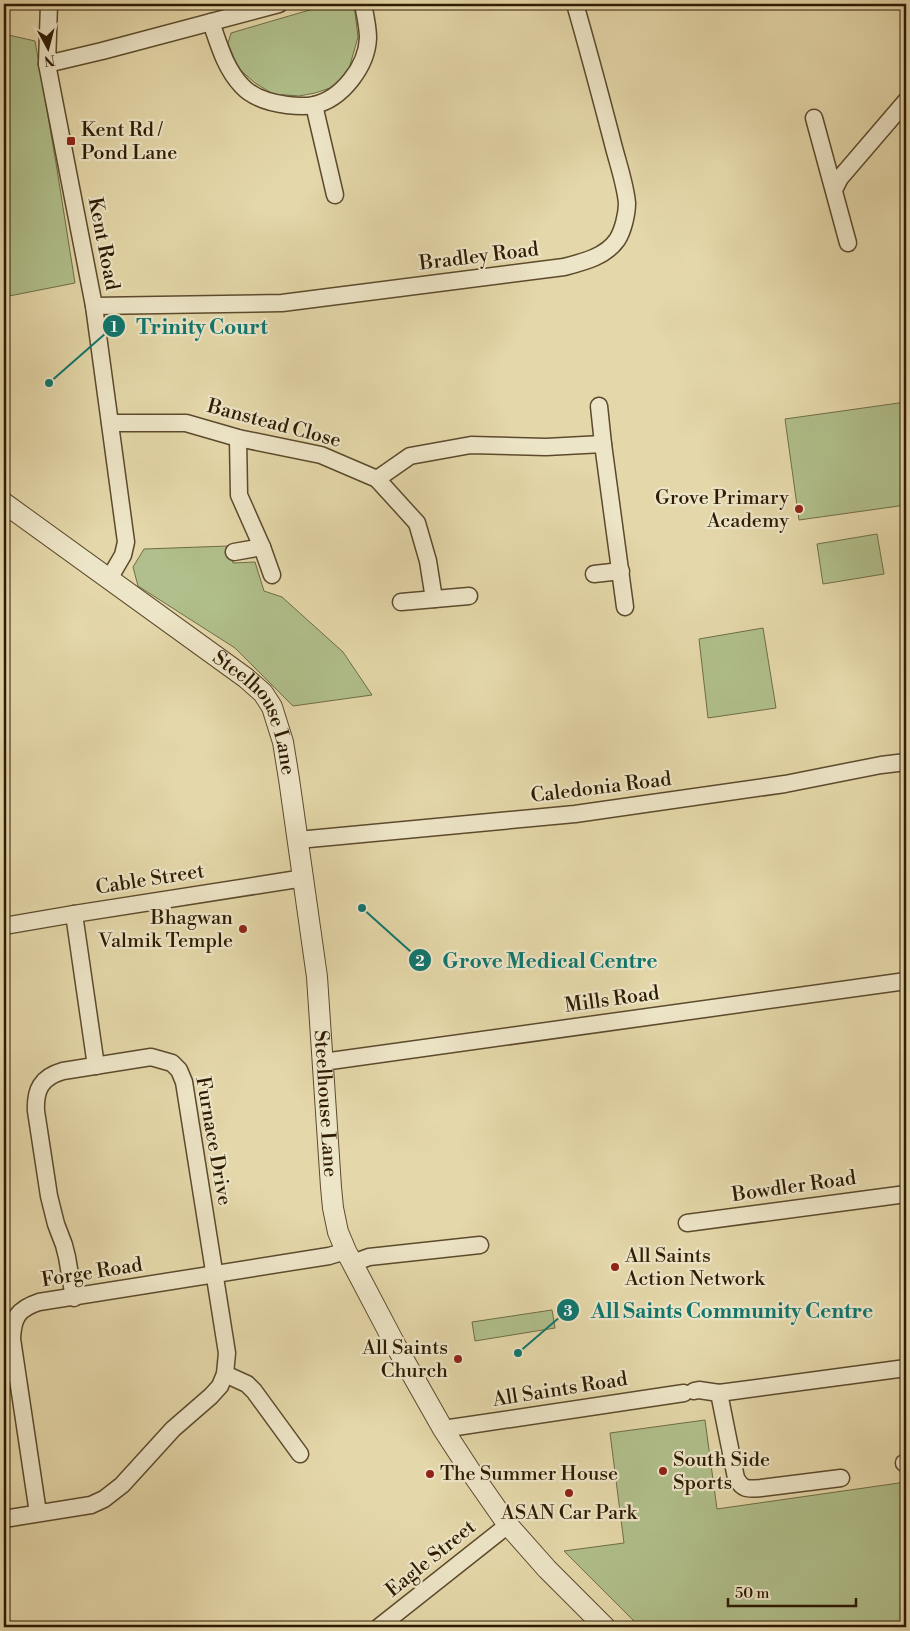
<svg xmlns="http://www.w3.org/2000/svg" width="910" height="1631" font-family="'Libre Bodoni',serif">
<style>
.green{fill:#b0bf8b;stroke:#6f6d47}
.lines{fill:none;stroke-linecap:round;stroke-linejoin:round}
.minor-casing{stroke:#5c4a2c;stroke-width:19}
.tertiary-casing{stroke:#5c4a2c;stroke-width:22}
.minor{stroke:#ede5c7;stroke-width:16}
.tertiary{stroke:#ede5c7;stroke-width:20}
.poi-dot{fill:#8f2418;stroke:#ede5c7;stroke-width:2}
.labels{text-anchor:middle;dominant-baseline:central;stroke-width:4.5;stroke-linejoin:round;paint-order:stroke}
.poi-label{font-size:20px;fill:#2e1b03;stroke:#ede5c7;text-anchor:start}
.street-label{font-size:20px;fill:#2e1b03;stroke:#ede5c7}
.leader{fill:none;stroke:#0f766e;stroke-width:2}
.callout-dot{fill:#0f766e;stroke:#ede5c7;stroke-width:2}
.mark-label{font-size:15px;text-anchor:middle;font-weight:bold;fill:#fff}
.callout-label{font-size:21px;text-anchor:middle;font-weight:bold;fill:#0f766e;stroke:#ede5c7;stroke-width:4.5;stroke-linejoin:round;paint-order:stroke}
</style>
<rect width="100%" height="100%" fill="#e4d7a9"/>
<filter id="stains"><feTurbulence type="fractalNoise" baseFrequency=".004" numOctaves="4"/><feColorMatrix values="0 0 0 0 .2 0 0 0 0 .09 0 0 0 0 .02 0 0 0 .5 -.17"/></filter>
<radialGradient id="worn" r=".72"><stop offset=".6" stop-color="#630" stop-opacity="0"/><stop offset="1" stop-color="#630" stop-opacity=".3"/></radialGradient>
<g class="green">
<path d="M330,4H354L358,37L348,72L333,87L315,93L299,96L273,94L255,83L238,68L228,43L231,33Z"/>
<path d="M4,34L35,41L56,163L75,283L4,297Z"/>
<path d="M906,402V505L799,520L785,419Z"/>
<path d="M877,534L884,574L823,584L817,544Z"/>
<path d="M228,546L233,563L255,562L264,591L282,597L343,652L372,695L293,706L235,648L138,586L133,567L144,549Z"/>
<path d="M763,628L776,708L708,718L699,639Z"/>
<path d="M552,1310L555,1328L475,1341L472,1322Z"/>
<path d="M705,1420L717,1509L906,1482V1627H640L564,1551L624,1543L610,1433Z"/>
</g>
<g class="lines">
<defs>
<g id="minor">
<path d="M49,4L47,64L94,306L126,542L123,555L109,579"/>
<path d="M211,22C219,45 225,68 242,86C254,99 271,103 287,105C295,106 305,107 314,105C342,99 367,66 368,38C368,27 365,14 363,4"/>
<path d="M47,64L102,51L279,4"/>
<path d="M314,105L335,195"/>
<path d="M814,118L848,243"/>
<path d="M834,190L840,178L906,101"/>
<path d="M94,306L282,303L564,267C583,262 605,257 617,240C623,231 627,214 627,203C625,182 617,161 612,140C600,94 588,49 575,4"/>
<path d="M599,406L603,444"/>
<path d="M110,423H186L238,438L321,455L377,479L417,523L428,561L434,599"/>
<path d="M238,438L239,495L262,547L272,575"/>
<path d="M377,479L410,456L471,445L546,447L603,444L625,607"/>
<path d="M234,552L262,547"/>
<path d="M594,574L621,571"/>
<path d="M401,602L469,596"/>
<path d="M298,840L575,814L785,784L881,765L906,762"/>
<path d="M74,914L96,1066"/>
<path d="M4,926L74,914L304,878"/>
<path d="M323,1062L906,981"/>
<path d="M687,1223L906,1194"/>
<path d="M353,1263L369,1257L480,1245"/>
<path d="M225,1374L247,1384L254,1391L300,1454"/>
<path d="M694,1391L699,1390L719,1393L906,1368"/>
<path d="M719,1393L736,1478C743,1490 747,1489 761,1488L841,1478"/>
<path d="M443,1429L684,1393"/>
<path d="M904,1463H906"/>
<path d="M38,1513L12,1339C13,1317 18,1309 39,1302L329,1256L346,1251"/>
<path d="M4,1519L91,1505L104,1499L122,1485L173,1429L211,1396L220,1386L225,1374L227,1353L184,1082L179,1070L172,1063L151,1057L63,1071C41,1077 35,1090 36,1111L49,1196L56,1224L64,1245L67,1257L74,1298"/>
<path d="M379,1627L508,1525"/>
</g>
<g id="tertiary">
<path id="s1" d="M4,503L246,678L263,693L272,707L283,742L289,779L317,977L331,1187L333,1208L338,1232L346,1251L396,1346L443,1429L471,1472L508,1525L547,1569L605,1627"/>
</g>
</defs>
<use href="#minor" class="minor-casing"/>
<use href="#tertiary" class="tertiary-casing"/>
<use href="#minor" class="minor"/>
<use href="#tertiary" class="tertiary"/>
</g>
<g class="poi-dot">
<rect x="66" y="136" width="10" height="10" rx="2.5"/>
<circle cx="799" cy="509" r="5"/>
<circle cx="243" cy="929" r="5"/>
<circle cx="615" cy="1267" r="5"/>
<circle cx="458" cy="1359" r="5"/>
<circle cx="663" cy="1471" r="5"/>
<circle cx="430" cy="1474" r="5"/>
<circle cx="569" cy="1493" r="5"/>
</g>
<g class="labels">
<g class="poi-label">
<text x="81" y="130">Kent Rd /<tspan x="81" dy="23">Pond Lane</tspan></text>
<text x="789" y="498" text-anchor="end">Grove Primary<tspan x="789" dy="23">Academy</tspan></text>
<text x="233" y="918" text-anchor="end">Bhagwan<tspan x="233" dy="23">Valmik Temple</tspan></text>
<text x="625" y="1256">All Saints<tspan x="625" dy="23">Action Network</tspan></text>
<text x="448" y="1348" text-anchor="end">All Saints<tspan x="448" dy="23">Church</tspan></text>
<text x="673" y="1460">South Side<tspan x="673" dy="23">Sports</tspan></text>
<text x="440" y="1474">The Summer House</text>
<text x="569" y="1513" text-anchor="middle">ASAN Car Park</text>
</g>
<g class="street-label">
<text transform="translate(103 244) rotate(79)">Kent Road</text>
<text transform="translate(479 257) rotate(-7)">Bradley Road</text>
<text transform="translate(274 424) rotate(15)">Banstead Close</text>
<text stroke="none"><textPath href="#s1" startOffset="334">Steelhouse Lane</textPath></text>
<text transform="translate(601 788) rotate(-7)">Caledonia Road</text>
<text transform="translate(150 880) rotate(-9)">Cable Street</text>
<text transform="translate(612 1000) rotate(-8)">Mills Road</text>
<text stroke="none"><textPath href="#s1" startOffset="739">Steelhouse Lane</textPath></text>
<text transform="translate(213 1141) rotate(80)">Furnace Drive</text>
<text transform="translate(794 1187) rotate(-8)">Bowdler Road</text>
<text transform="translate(92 1273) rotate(-9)">Forge Road</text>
<text transform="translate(560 1390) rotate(-9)">All Saints Road</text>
<text transform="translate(431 1559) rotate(-39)">Eagle Street</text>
</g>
</g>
<path class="leader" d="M49 383L114 326M362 908L420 960M518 1353L568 1310"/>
<g class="callout-dot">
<circle cx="49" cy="383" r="5"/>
<circle cx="362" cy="908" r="5"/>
<circle cx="518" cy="1353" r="5"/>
<circle cx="114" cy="326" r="12"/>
<circle cx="420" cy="960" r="12"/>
<circle cx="568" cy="1310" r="12"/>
</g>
<g class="mark-label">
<text x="114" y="332">1</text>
<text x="420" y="966">2</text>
<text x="568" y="1316">3</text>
</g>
<g class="callout-label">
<text x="202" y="334">Trinity Court</text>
<text x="550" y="968">Grove Medical Centre</text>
<text x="732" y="1318">All Saints Community Centre</text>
</g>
<rect width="910" height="1631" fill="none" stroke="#e4d7a9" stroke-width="20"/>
<rect x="5" y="5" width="900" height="1621" fill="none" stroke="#2e1b03" stroke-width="2.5"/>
<rect x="10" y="10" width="890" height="1611" fill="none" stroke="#2e1b03"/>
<g transform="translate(48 48) rotate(173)" stroke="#ede5c7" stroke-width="4" paint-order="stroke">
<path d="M0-4L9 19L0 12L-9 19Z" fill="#2e1b03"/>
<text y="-8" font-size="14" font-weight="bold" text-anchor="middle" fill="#2e1b03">N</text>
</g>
<path d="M728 1598v8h128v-8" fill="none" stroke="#2e1b03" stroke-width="2.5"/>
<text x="735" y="1598" font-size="15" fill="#2e1b03" stroke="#ede5c7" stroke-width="4" paint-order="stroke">50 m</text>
<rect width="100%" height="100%" filter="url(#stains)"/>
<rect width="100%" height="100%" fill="url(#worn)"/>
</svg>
